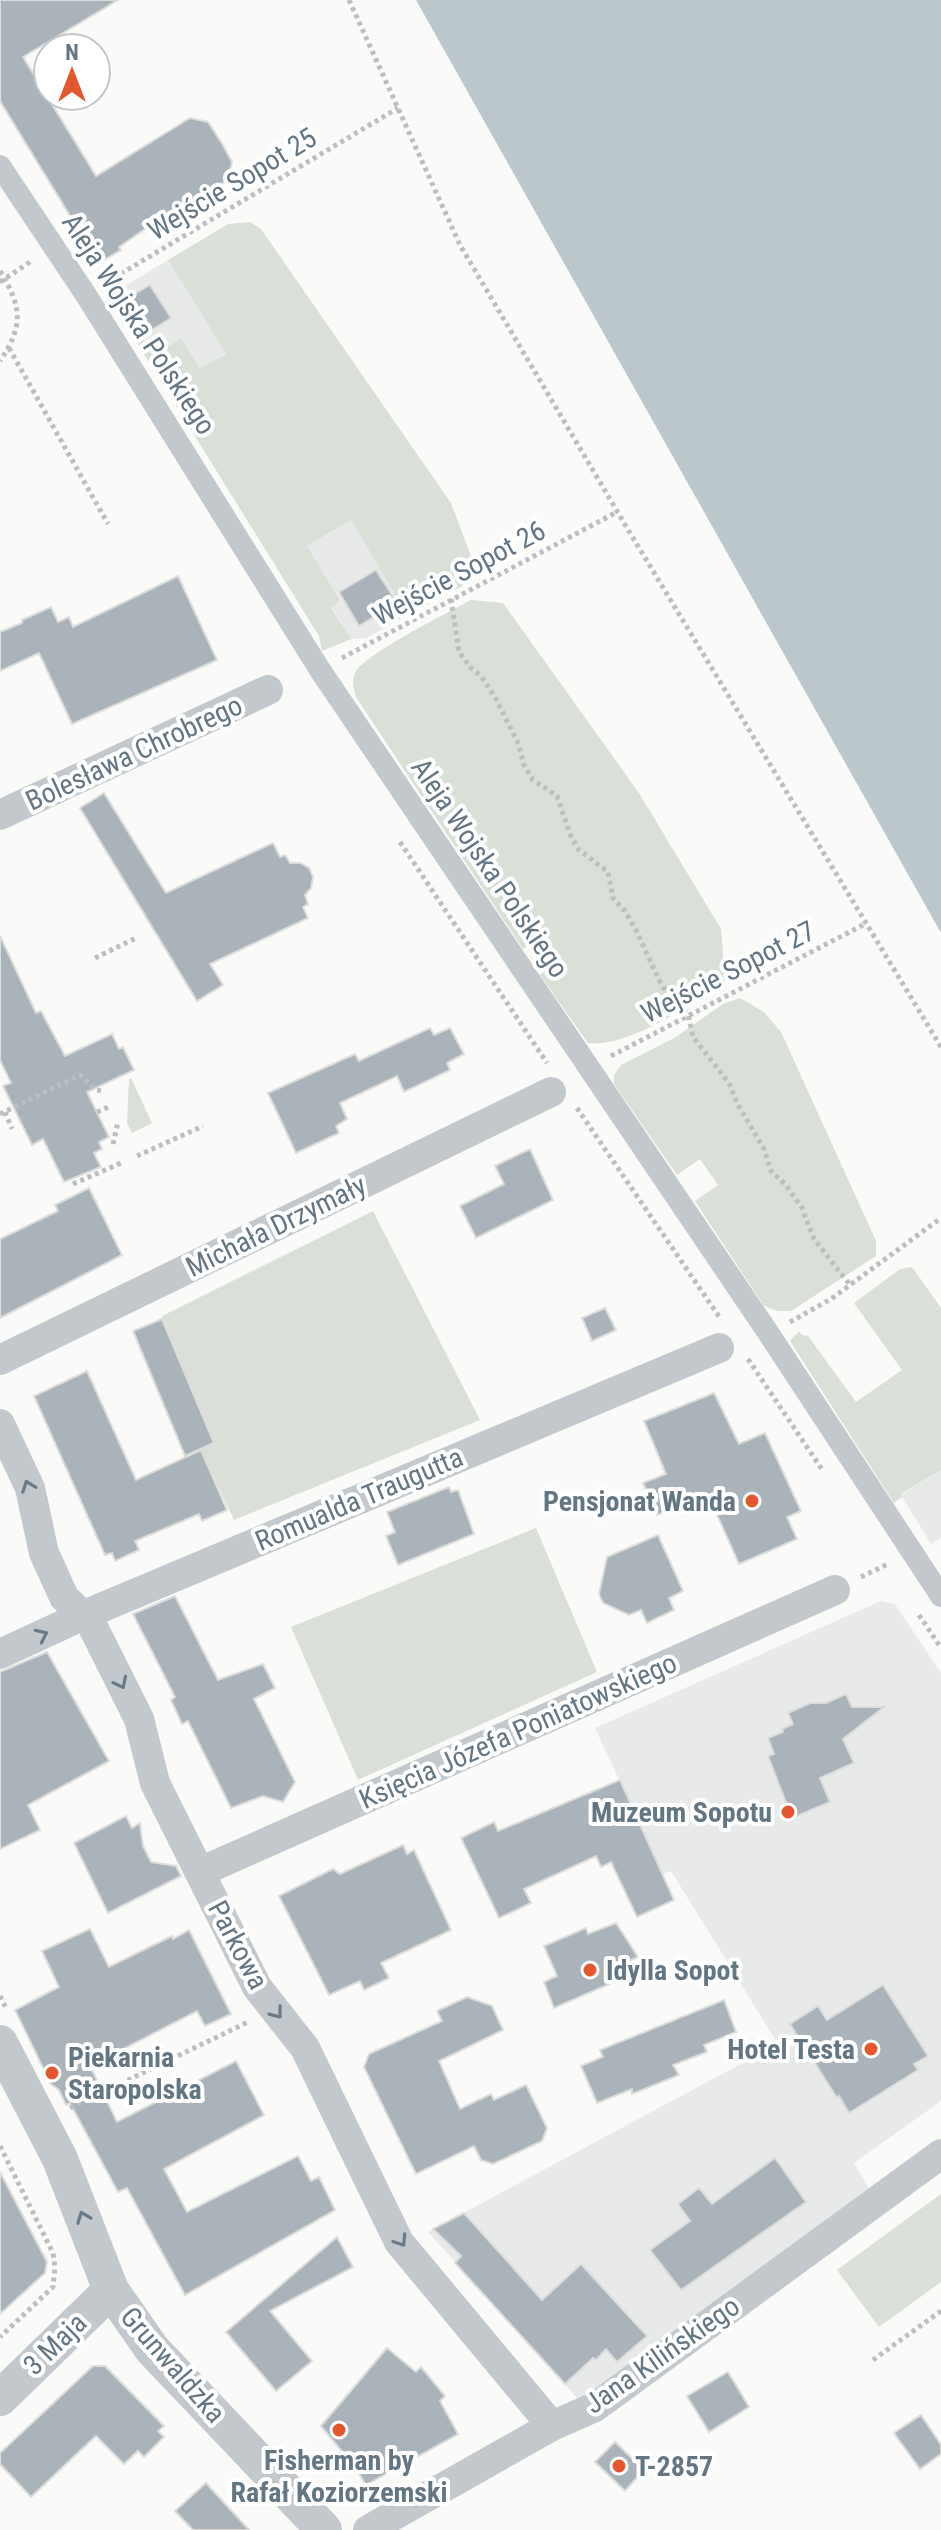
<svg xmlns="http://www.w3.org/2000/svg" width="941" height="2530" font-family="'Roboto Condensed',sans-serif">
<style>
.built{fill:#e8e9e9}
.green{fill:#dadfd7}
.water{fill:#bbc7cb}
.building{fill:#aab3b9;stroke:#dcdcda;stroke-width:2}
.lines{fill:none;stroke-linecap:round;stroke-linejoin:round}
.path{stroke:#bbbfc2;stroke-width:5;stroke-dasharray:4 4;stroke-linecap:butt}
.pedestrian{stroke:#c3c8cc;stroke-width:22}
.minor{stroke:#c3c8cc;stroke-width:30}
.tertiary{stroke:#c3c8cc;stroke-width:36}
.oneway{stroke:#6a7a87}
.poi-dot{fill:#e4572e;stroke:#fff;stroke-width:3}
.labels{text-anchor:middle;dominant-baseline:central;stroke-width:8;stroke-linejoin:round;paint-order:stroke}
.street-label{font-size:28px;fill:#657683;stroke:#fff}
.poi-label{font-size:28px;font-weight:bold;fill:#657683;stroke:#fff;text-anchor:end}
</style>
<rect width="100%" height="100%" fill="#fafaf8"/>
<g class="built">
<path d="M168,260L226,354L200,370L155,356L115,292Z"/>
<path d="M351,520L407,615L367,638L351,639L331,607L340,602L307,546Z"/>
<path d="M941,1470V1538L931,1544L901,1495Z"/>
<path d="M881,1601L895,1604L941,1673V2101L854,2163L869,2188L580,2401L428,2232L778,2044L671,1871L663,1874L595,1728Z"/>
</g>
<g class="green">
<path d="M250,222L261,229L451,503L462,532L471,556V575L462,586L407,615L351,520L307,546L340,601L331,608L351,639L322,651L319,636L108,296L115,292L154,355L181,339L200,369L226,354L168,260L228,224Z"/>
<path d="M471,600L503,603L639,793L721,929L725,981C692,1003 629,1048 588,1043L540,975L557,962L541,938L523,949L356,697C354,689 351,681 355,673C363,655 449,612 471,600Z"/>
<path d="M740,998L764,1012L781,1032L876,1241V1256L791,1311H777L764,1306L695,1201L718,1185L700,1159L677,1175L614,1084V1075L621,1065L676,1037L723,1004Z"/>
<path d="M131,1078L152,1123L132,1133L127,1123L129,1079Z"/>
<path d="M373,1211L480,1420L234,1520L201,1450L214,1443L162,1316Z"/>
<path d="M912,1267L941,1308V1470L901,1494L902,1497L894,1503L790,1341L799,1331L802,1335L808,1336L856,1402L902,1370L854,1303L900,1269Z"/>
<path d="M536,1528L597,1672L358,1780L291,1627Z"/>
<path d="M941,2194V2282L879,2327L837,2270Z"/>
</g>
<path class="water" d="M416,0H941V933Z"/>
<g class="building">
<path d="M0,0H118L23,57L96,176L190,118L208,122L221,142L232,162L228,180L158,220L119,247L121,250L95,265L79,240L83,237L0,101Z"/>
<path d="M150,285L171,318L150,331L129,297Z"/>
<path d="M376,570L397,603L359,626L339,592Z"/>
<path d="M178,576L217,660L72,724L39,653L0,671V632L22,623V620L51,607L58,622L69,617L73,627Z"/>
<path d="M104,793L166,893L273,843L280,857L285,855L290,863H300L309,868L313,877L311,888L305,895L308,904L303,907L308,918L210,964L223,985L197,1001L80,808Z"/>
<path d="M0,936L36,1013L41,1011L65,1056L112,1034L119,1049L123,1047L134,1070L87,1092L109,1137L99,1142L102,1149L94,1153L101,1167L64,1182L43,1139L32,1145L3,1086L11,1083L0,1060Z"/>
<path d="M430,1028L434,1035L450,1028L464,1054L447,1063L450,1070L404,1092L397,1076L340,1103L347,1119L336,1126L339,1133L296,1153L268,1093L355,1054L359,1061Z"/>
<path d="M530,1149L553,1200L476,1238L460,1206L504,1184L495,1166Z"/>
<path d="M89,1188L122,1255L0,1318V1239L58,1211L55,1205Z"/>
<path d="M605,1308L616,1330L592,1341L582,1318Z"/>
<path d="M162,1319L214,1443L185,1456L133,1331Z"/>
<path d="M87,1371L136,1480L201,1450L227,1510L202,1521L199,1514L135,1541L139,1550L115,1561L112,1553L105,1555L34,1396Z"/>
<path d="M714,1393L739,1444L765,1433L801,1511L787,1517L797,1539L739,1564L714,1508L711,1509L705,1496L657,1515L643,1483L666,1474L644,1421Z"/>
<path d="M449,1487L451,1492L458,1490L474,1534L398,1565L386,1536L395,1532L387,1512Z"/>
<path d="M658,1535L683,1591L669,1598L674,1610L647,1623L641,1610L629,1615L603,1603L599,1594L607,1557Z"/>
<path d="M175,1596L218,1680L263,1664L275,1688L254,1699L295,1782L283,1802L263,1796L231,1808L188,1721L182,1724L171,1700L175,1697L133,1614Z"/>
<path d="M47,1652L109,1761L28,1805L40,1830L0,1849V1672Z"/>
<path d="M846,1694L852,1707H884L843,1739L854,1763L820,1778L830,1802L792,1818L768,1756L774,1754L768,1738L783,1732L782,1729L793,1724L788,1713L810,1703H826Z"/>
<path d="M620,1780L674,1900L637,1917L611,1862L601,1867L596,1856L524,1889L531,1903L499,1918L461,1838L494,1822L498,1831Z"/>
<path d="M126,1816L132,1828L140,1823L143,1846L151,1862L176,1866L181,1876L108,1913L74,1843Z"/>
<path d="M403,1845L407,1854L414,1850L451,1930L381,1963L389,1978L364,1990L360,1981L329,1995L279,1896L333,1869L340,1874Z"/>
<path d="M616,1923L638,1957L622,1964L628,1976L554,2008L544,1982L557,1976L544,1946L586,1928L588,1934Z"/>
<path d="M90,1929L109,1967L172,1936L173,1939L189,1930L231,2014L205,2026L197,2011L90,2066L117,2122L236,2061L264,2115L164,2169L187,2212L298,2156L311,2181L319,2177L335,2210L185,2295L127,2188L118,2192L70,2103L66,2105L59,2090L51,2084L15,2010L59,1987L42,1951Z"/>
<path d="M883,1985L928,2056L914,2064L918,2070L849,2113L839,2096L837,2098L790,2024L818,2006L827,2020Z"/>
<path d="M467,1997L492,2006L503,2030L439,2061L460,2109L491,2094L494,2100L526,2085L547,2128L542,2141L493,2164L481,2160L474,2146L416,2174L364,2067L369,2054L442,2021L437,2011Z"/>
<path d="M724,2000L736,2032L704,2045L707,2052L673,2065L679,2075L632,2094V2089L597,2103L581,2066L603,2057L600,2050Z"/>
<path d="M775,2158L806,2202L681,2290L650,2250L690,2221L678,2204L699,2188L712,2204Z"/>
<path d="M0,2172L47,2262L45,2273L0,2314Z"/>
<path d="M464,2213L542,2300L581,2264L647,2336L617,2362L606,2349L596,2360L593,2358L565,2384L455,2263L461,2256L433,2229Z"/>
<path d="M337,2237L353,2267L270,2311L312,2361L276,2391L226,2332Z"/>
<path d="M387,2348L416,2372L421,2367L445,2396L440,2401L458,2434L366,2485L350,2459L349,2460L321,2426Z"/>
<path d="M93,2366H105L164,2426L158,2431L164,2437L144,2457L138,2451L124,2464L96,2436L31,2497L0,2464V2453Z"/>
<path d="M728,2372L749,2407L709,2432L687,2396Z"/>
<path d="M921,2415L941,2445V2454L920,2469L894,2433Z"/>
<path d="M615,2442L644,2470L625,2491L595,2462Z"/>
<path d="M206,2483L249,2530H193L175,2511Z"/>
</g>
<g class="lines">
<g class="path">
<path d="M349,0L460,245L627,528L941,1047"/>
<path d="M0,271C22,307 24,325 0,361"/>
<path d="M0,282L33,260"/>
<path d="M107,282L398,108"/>
<path d="M9,348L108,524"/>
<path d="M451,599L459,652L470,667L481,676L496,699L518,743L524,765L533,780L557,796L570,834L578,849L608,872L613,898L625,911L637,932L659,980L672,1002L688,1014L693,1037L729,1083L737,1103L764,1149L771,1171L785,1184L802,1208L814,1239L850,1285"/>
<path d="M342,658L617,512"/>
<path d="M400,842L547,1063"/>
<path d="M95,958L138,937"/>
<path d="M611,1056L865,924"/>
<path d="M577,1108L720,1318"/>
<path d="M5,1112L12,1129"/>
<path d="M97,1112L111,1106"/>
<path d="M0,1114L80,1075L96,1090L104,1091"/>
<path d="M113,1144L118,1122"/>
<path d="M137,1156L203,1126"/>
<path d="M73,1184L121,1163"/>
<path d="M790,1322L831,1299L941,1218"/>
<path d="M748,1359L823,1471"/>
<path d="M861,1577L888,1564"/>
<path d="M919,1615L941,1648"/>
<path d="M0,1996L7,2010"/>
<path d="M70,2108L248,2022"/>
<path d="M0,2146L53,2253L55,2267L53,2287L0,2337"/>
<path d="M873,2360L941,2311"/>
</g>
<path class="pedestrian" d="M0,166L86,295L320,670L769,1334L941,1596"/>
<g class="minor">
<path d="M0,815L268,690"/>
<path d="M0,1360L551,1092"/>
<path d="M0,1424L30,1488L44,1553L64,1597L92,1625L139,1719L155,1783L257,1987L305,2048L399,2242L552,2426"/>
<path d="M0,1654L84,1615L719,1348"/>
<path d="M200,1872L835,1590"/>
<path d="M368,2530L552,2426L595,2407L941,2154"/>
</g>
<g class="tertiary">
<path d="M0,2043L60,2159L111,2290L152,2349L324,2530"/>
<path d="M0,2398L111,2290"/>
</g>
</g>
<defs><path id="oneway-chevron" d="M-2-3.5L2.5 0L-2 3.5" fill="none" stroke-width="1.6" stroke-linecap="round" stroke-linejoin="round" transform="scale(2)"/></defs>
<g class="oneway">
<use href="#oneway-chevron" transform="translate(28 1486) rotate(-110)"/>
<use href="#oneway-chevron" transform="translate(42 1635) rotate(-25)"/>
<use href="#oneway-chevron" transform="translate(121 1683) rotate(63)"/>
<use href="#oneway-chevron" transform="translate(277 2013) rotate(52)"/>
<use href="#oneway-chevron" transform="translate(83 2217) rotate(-111)"/>
<use href="#oneway-chevron" transform="translate(401 2241) rotate(57)"/>
</g>
<g class="poi-dot">
<circle cx="752" cy="1501" r="8"/>
<circle cx="788" cy="1812" r="8"/>
<circle cx="590" cy="1970" r="8"/>
<circle cx="871" cy="2049" r="8"/>
<circle cx="52" cy="2073" r="8"/>
<circle cx="339" cy="2430" r="8"/>
<circle cx="619" cy="2466" r="8"/>
</g>
<g class="labels">
<g class="street-label">
<text transform="translate(232 184) rotate(-31)">Wejście Sopot 25</text>
<text transform="translate(139 324) rotate(57)">Aleja Wojska Polskiego</text>
<text transform="translate(459 573) rotate(-28)">Wejście Sopot 26</text>
<text transform="translate(134 753) rotate(-25)">Bolesława Chrobrego</text>
<text transform="translate(490 868) rotate(56)">Aleja Wojska Polskiego</text>
<text transform="translate(728 972) rotate(-27)">Wejście Sopot 27</text>
<text transform="translate(276 1226) rotate(-26)">Michała Drzymały</text>
<text transform="translate(359 1499) rotate(-23)">Romualda Traugutta</text>
<text transform="translate(518 1731) rotate(-24)">Księcia Józefa Poniatowskiego</text>
<text transform="translate(238 1945) rotate(62)">Parkowa</text>
<text transform="translate(55 2344) rotate(-44)">3 Maja</text>
<text transform="translate(662 2355) rotate(-35)">Jana Kilińskiego</text>
<text transform="translate(173 2365) rotate(49)">Grunwaldzka</text>
</g>
<g class="poi-label">
<text x="736" y="1501">Pensjonat Wanda</text>
<text x="772" y="1812">Muzeum Sopotu</text>
<text x="606" y="1970" text-anchor="start">Idylla Sopot</text>
<text x="855" y="2049">Hotel Testa</text>
<text x="68" y="2057" text-anchor="start">Piekarnia<tspan x="68" dy="32">Staropolska</tspan></text>
<text x="339" y="2460" text-anchor="middle">Fisherman by<tspan x="339" dy="32">Rafał Koziorzemski</tspan></text>
<text x="635" y="2466" text-anchor="start">T-2857</text>
</g>
</g>
<g transform="translate(72 72)"><circle r="38" fill="#ffffff" stroke="#c1c8cd" stroke-width="2"/>
<path d="M0-6L14 30L0 20L-14 30Z" fill="#e4572e"/>
<text y="-12" font-size="22" font-weight="bold" text-anchor="middle" fill="#657683">N</text>
</g>
</svg>
